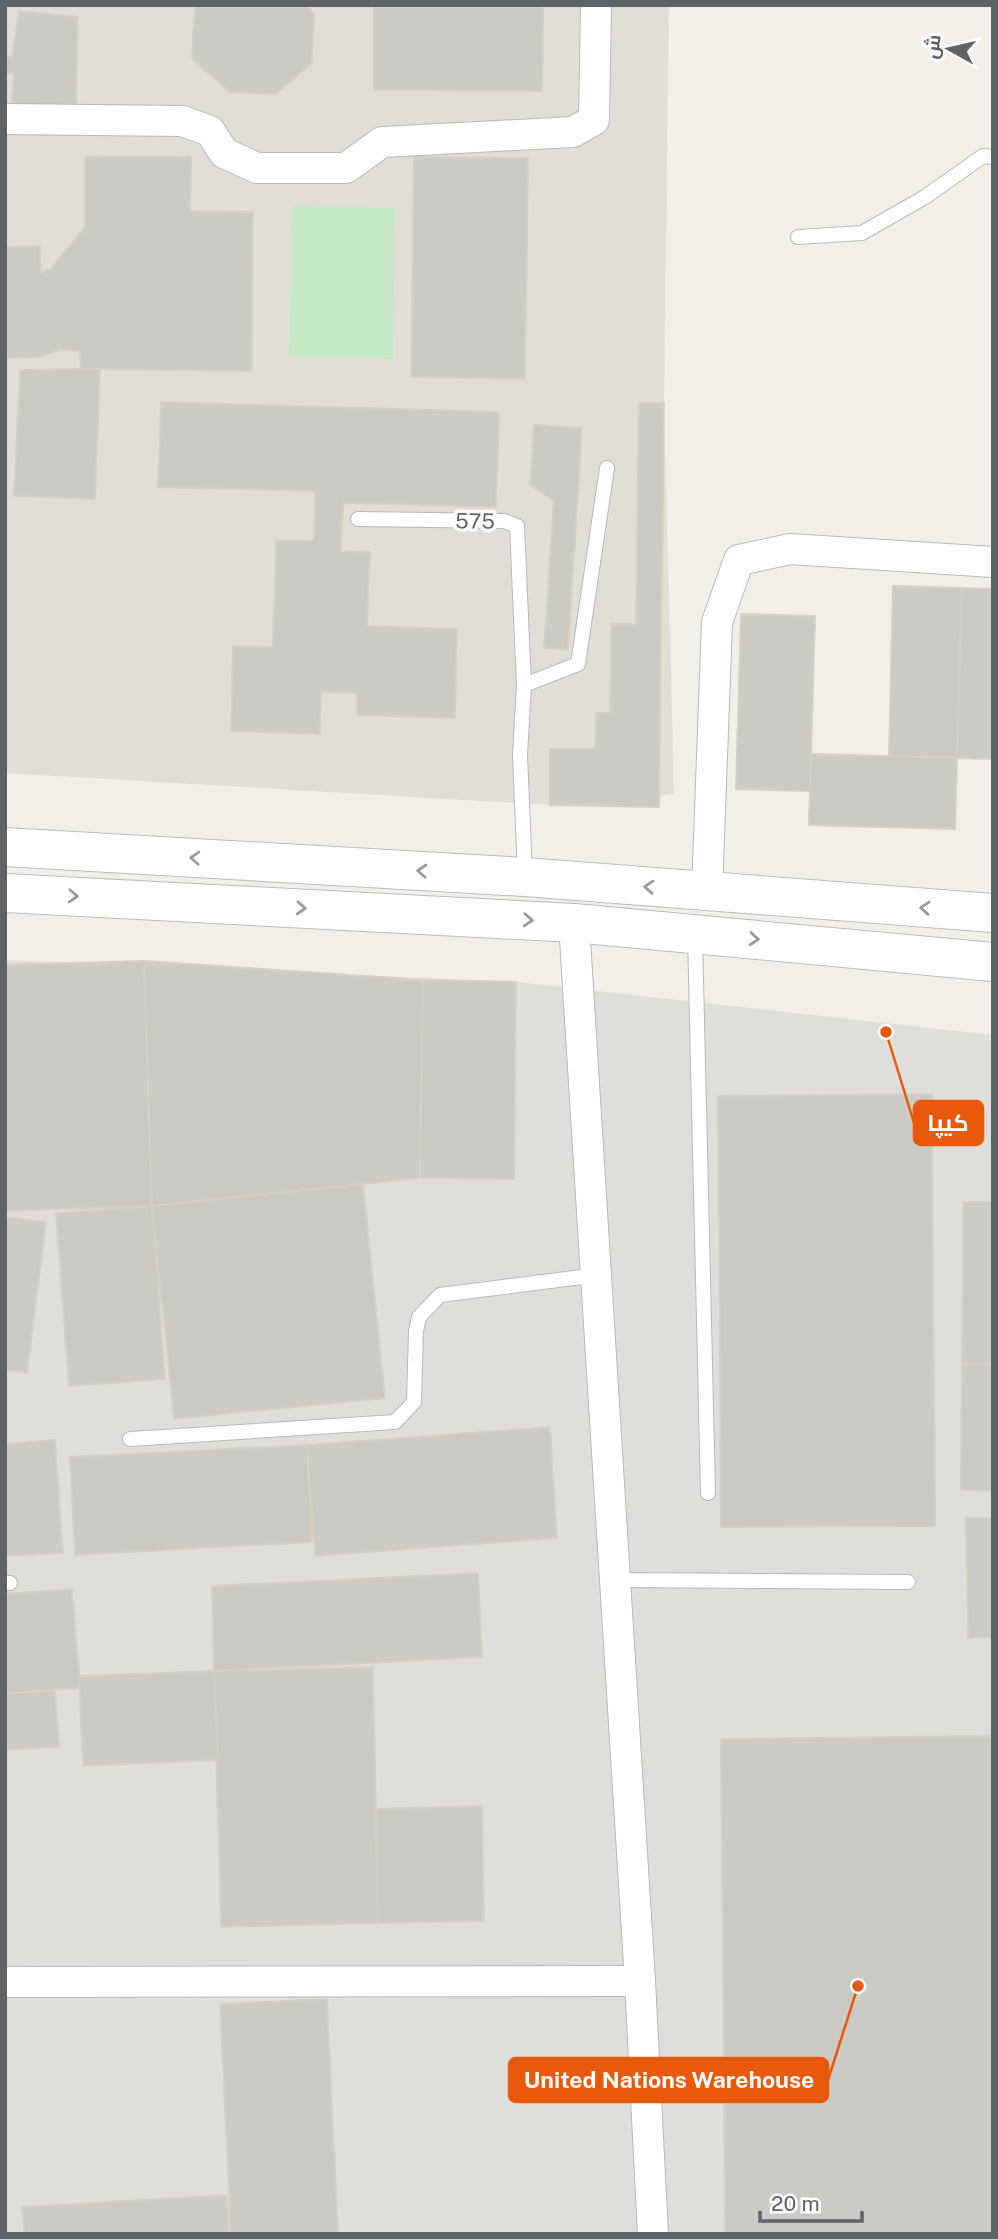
<svg xmlns="http://www.w3.org/2000/svg" width="998" height="2239" font-family="'Public Sans',Cairo,sans-serif">
<style>
.industrial{fill:#e0deda}
.education{fill:#e1ded6}
.green{fill:#c5e8c5}
.building{fill:#cccac5;stroke:#d6d1c6;stroke-width:2}
.lines{fill:none;stroke-linecap:round;stroke-linejoin:round}
.lane-casing{stroke:#b5b8bc;stroke-width:16}
.street-casing{stroke:#b5b8bc;stroke-width:32}
.secondary-casing{stroke:#b6babf;stroke-width:40}
.lane{stroke:#fff;stroke-width:14}
.street{stroke:#fff;stroke-width:30}
.secondary{stroke:#fff;stroke-width:38}
.oneway{stroke:#979a9d}
.labels{text-anchor:middle;dominant-baseline:central;stroke-width:7;stroke-linejoin:round;paint-order:stroke}
.street-label{font-size:21px;fill:#5f6368;stroke:#fff}
.leader{fill:none;stroke:#e8590c;stroke-width:2.5}
.callout-dot{fill:#e8590c;stroke:#fff;stroke-width:2.5}
.callout{fill:#e8590c;stroke:#e8590c;stroke-width:2.5}
.callout-label{font-size:23px;text-anchor:middle;font-weight:bold;fill:#fff}
</style>
<rect width="100%" height="100%" fill="#f1efe8"/>
<path class="industrial" d="M5,960L516,982L993,1035V2234H5Z"/>
<path class="education" d="M5,5H669L664,403L674,794L597,806L550,805L5,773Z"/>
<path class="green" d="M292,206L395,208L393,359L289,357Z"/>
<g class="building">
<path d="M199,5H306L314,14L312,63L276,94L229,92L192,58L195,8Z"/>
<path d="M374,5H543L542,91L374,90Z"/>
<path d="M19,11L78,17L76,118L11,112L14,73H5V56L12,57Z"/>
<path d="M85,156L191,157L190,211L253,212L252,371L81,369L80,351L60,350L38,357L5,358V247L40,246L41,272L51,269L85,227Z"/>
<path d="M414,157L528,158L525,379L411,377Z"/>
<path d="M81,369H100L95,499L14,496L20,370Z"/>
<path d="M161,402L499,412L496,507L343,503L341,551L370,552L367,626L457,629L455,718L357,715V693L321,692L320,734L231,731L233,646L273,647L276,540L314,541L315,491L158,487Z"/>
<path d="M639,403H664L659,807L550,805V749H595L596,713H610L611,624H636Z"/>
<path d="M534,425L582,428L568,650L544,648L554,501L530,485Z"/>
<path d="M893,586L962,588L957,758L889,756Z"/>
<path d="M962,588L993,589V759L957,758Z"/>
<path d="M741,614L815,616L810,791L736,789Z"/>
<path d="M811,754L957,758L955,829L809,825Z"/>
<path d="M144,961L152,1206L5,1211V965Z"/>
<path d="M144,961L423,980L420,1178L152,1206Z"/>
<path d="M423,980L516,982L514,1179L420,1178Z"/>
<path d="M932,1094L935,1526L721,1527L718,1096Z"/>
<path d="M363,1184L385,1398L174,1419L152,1206Z"/>
<path d="M963,1202H993V1364H962Z"/>
<path d="M152,1206L165,1379L69,1386L56,1213Z"/>
<path d="M5,1217L46,1222L27,1373L5,1370Z"/>
<path d="M962,1364L993,1365V1491L961,1490Z"/>
<path d="M550,1427L557,1538L315,1556L307,1445Z"/>
<path d="M55,1440L63,1553L5,1556V1444Z"/>
<path d="M307,1445L312,1542L75,1555L70,1457Z"/>
<path d="M966,1518H993V1637L968,1638Z"/>
<path d="M478,1573L482,1657L214,1671L212,1586Z"/>
<path d="M72,1589L80,1688L5,1694V1594Z"/>
<path d="M373,1667L378,1923L221,1927L214,1671Z"/>
<path d="M214,1671L218,1760L83,1766L79,1676Z"/>
<path d="M55,1690L59,1747L5,1750V1694Z"/>
<path d="M993,1736V2234H725L721,1739Z"/>
<path d="M482,1806L484,1921L378,1923L376,1809Z"/>
<path d="M327,1999L338,2234H231L220,2004Z"/>
<path d="M226,2195L229,2234H24L22,2207Z"/>
</g>
<g class="lines">
<defs>
<g id="lane">
<path d="M798,237L862,233L925,197L983,156L993,157"/>
<path d="M358,519L504,521L517,526L524,685"/>
<path d="M525,875L520,755L524,685L578,664L607,468"/>
<path d="M695,935L708,1493"/>
<path d="M130,1439L395,1422L414,1402L416,1331L419,1317L440,1295L597,1275"/>
<path d="M615,1580L908,1582"/>
<path d="M5,1583H10"/>
</g>
<g id="street">
<path d="M5,119L182,121L210,131L224,153L257,168H346L382,142L573,132L594,120L596,5"/>
<path d="M707,891L717,622L739,560L790,549L993,562"/>
<path d="M574,923L640,1981L653,2234"/>
<path d="M5,1982L640,1981"/>
</g>
<g id="secondary">
<path d="M5,847L525,877L993,913"/>
<path d="M5,893L574,923L993,962"/>
</g>
</defs>
<use href="#lane" class="lane-casing"/>
<use href="#street" class="street-casing"/>
<use href="#secondary" class="secondary-casing"/>
<use href="#lane" class="lane"/>
<use href="#street" class="street"/>
<use href="#secondary" class="secondary"/>
</g>
<defs><path id="oneway-chevron" d="M-2-3.5L2.5 0L-2 3.5" fill="none" stroke-width="1.6" stroke-linecap="round" stroke-linejoin="round" transform="scale(1.75)"/></defs>
<g class="oneway">
<use href="#oneway-chevron" transform="translate(195 858) rotate(-177)"/>
<use href="#oneway-chevron" transform="translate(422 871) rotate(-177)"/>
<use href="#oneway-chevron" transform="translate(649 887) rotate(-176)"/>
<use href="#oneway-chevron" transform="translate(73 896) rotate(3)"/>
<use href="#oneway-chevron" transform="translate(301 908) rotate(3)"/>
<use href="#oneway-chevron" transform="translate(925 908) rotate(-176)"/>
<use href="#oneway-chevron" transform="translate(528 920) rotate(3)"/>
<use href="#oneway-chevron" transform="translate(754 939) rotate(5)"/>
</g>
<g class="labels">
<g class="street-label">
<text transform="translate(475 521) rotate(1)">575</text>
</g>
</g>
<path class="leader" d="M886 1032L914 1123M858 1986L828 2080"/>
<g class="callout-dot">
<circle cx="886" cy="1032" r="7"/>
<circle cx="858" cy="1986" r="7"/>
</g>
<g class="callout">
<rect x="914" y="1101" width="69" height="44" rx="7"/>
<rect x="509" y="2058" width="319" height="44" rx="7"/>
</g>
<g class="callout-label">
<text x="948" y="1131">كيپا</text>
<text x="669" y="2088">United Nations Warehouse</text>
</g>
<rect width="998" height="2239" fill="none" stroke="#5f6368" stroke-width="14"/>
<g transform="translate(949 49) rotate(278)" stroke="#ffffff" stroke-width="5" paint-order="stroke">
<path d="M0-5L12 26L0 18L-12 26Z" fill="#5f6368"/>
<text y="-10" font-size="19" font-weight="bold" text-anchor="middle" fill="#5f6368">ش</text>
</g>
<path d="M760 2211v10h102v-10" fill="none" stroke="#5f6368" stroke-width="3.5"/>
<text x="771" y="2211" font-size="21" fill="#5f6368" stroke="#ffffff" stroke-width="5" paint-order="stroke">20 m</text>
</svg>
